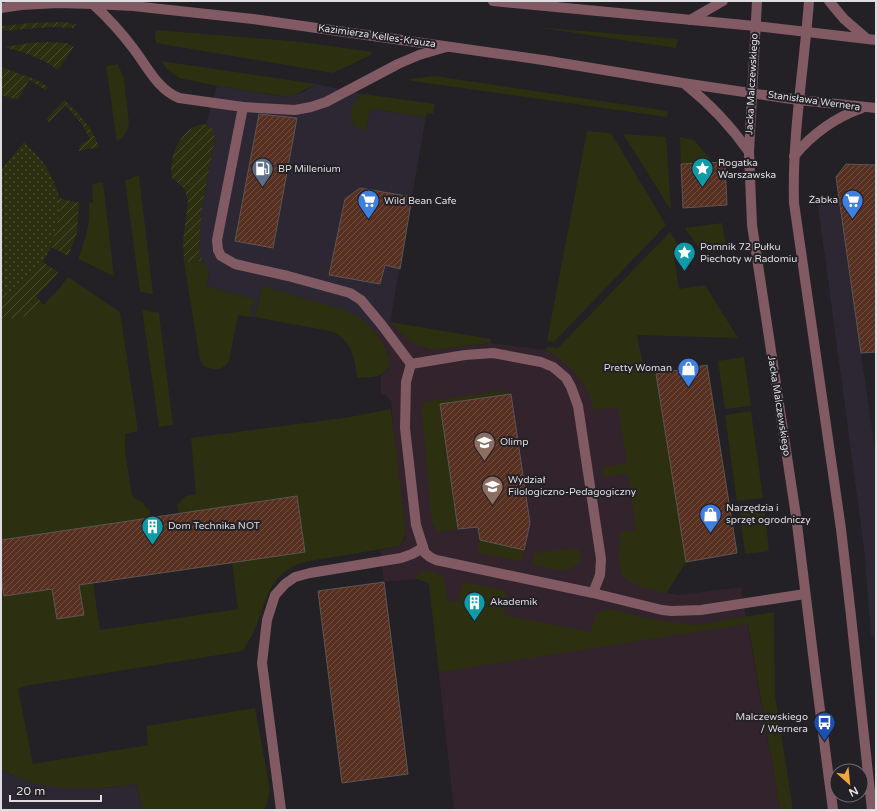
<svg xmlns="http://www.w3.org/2000/svg" width="877" height="811" font-family="'Varela Round',sans-serif">
<style>
.built{fill:#2c2732}
.education{fill:#33232d}
.grass{fill:#2d2f11}
.park{fill:url(#park-dots)}
.garden{fill:url(#garden-furrows)}
.building{fill:url(#building-hatch);stroke:#5d5552}
.lines{fill:none;stroke-linecap:round;stroke-linejoin:round}
.minor{stroke:#825a64;stroke-width:10}
.labels{text-anchor:middle;dominant-baseline:central;stroke-width:4;stroke-linejoin:round;paint-order:stroke}
.street-label{font-size:10px;fill:#dedde1;stroke:#232026}
.poi-label{font-size:10px;fill:#dedde1;stroke:#232026;text-anchor:start}
</style>
<defs>
<pattern id="park-dots" width="8" height="8" patternUnits="userSpaceOnUse"><rect width="8" height="8" fill="#2d2f11"/><path d="M2 2h.1M6 6h.1" fill="none" stroke="#4b4d33" stroke-width="1.8" stroke-linecap="round"/></pattern>
<pattern id="garden-furrows" width="10" height="10" patternUnits="userSpaceOnUse"><rect width="10" height="10" fill="#2d2f11"/><path d="M-1 1l2-2M0 10L10 0M9 11l2-2" fill="none" stroke="#4b4d33"/></pattern>
<pattern id="building-hatch" width="6" height="6" patternUnits="userSpaceOnUse"><rect width="6" height="6" fill="#583021"/><path d="M-1 1l2-2M0 6l6-6M5 7l2-2" fill="none" stroke="#704e41"/></pattern>
</defs>
<rect width="100%" height="100%" fill="#232026"/>
<g class="built">
<path d="M316,84L363,94L357,99L366,129L370,109L426,117L390,322L377,335L363,320L350,313L262,286L255,317H251L254,299L206,286L210,272L200,257L199,249L202,207L215,138L210,126L206,124L217,86L286,97L303,92Z"/>
<path d="M838,195L876,456V636L873,637H871L864,548L817,198Z"/>
<path d="M1,769L13,776L59,787L105,788L137,784L142,810H1Z"/>
</g>
<path class="education" d="M390,322L396,328L425,349L433,350L490,343L545,350L637,335L643,366L656,374L686,562L666,593L679,595L741,587L780,810H454L429,584L419,579L384,582L380,550L400,546L405,538L406,533L397,466L391,401L387,396L381,394V375L387,371L389,366L388,353L377,335Z"/>
<g class="grass">
<path d="M535,27L678,39L676,48Z"/>
<path d="M156,30L301,42L373,52L371,55L333,73L156,43L155,34Z"/>
<path d="M161,61L316,84L294,95L286,97L276,95L217,86L179,78L168,70Z"/>
<path d="M118,64L124,79L129,123C128,131 124,137 117,142L106,66Z"/>
<path d="M435,76L668,111L667,117L412,81L409,79Z"/>
<path d="M363,94L435,104L433,114L427,113L426,117L370,109L366,130L356,128C348,116 350,103 363,94Z"/>
<path d="M587,131L611,133L666,225L554,342L547,341Z"/>
<path d="M623,134L666,137L671,210Z"/>
<path d="M680,137L694,140L711,160V162L681,164Z"/>
<path d="M139,175L153,294L140,292L125,181Z"/>
<path d="M103,182L114,276L78,259C85,240 91,223 89,203L93,202L92,184Z"/>
<path d="M722,223L726,247L700,250L685,228Z"/>
<path d="M670,232L684,254L674,257L679,289L705,285L738,338L637,335L643,366L656,374L686,562L666,594C620,580 615,582 621,532L636,530L628,474L604,477L602,467L627,463L618,407L594,410C592,404 591,398 588,392C580,376 561,356 545,350L547,347L558,348Z"/>
<path d="M202,261L207,267L210,269L206,286L254,299L251,317L238,315L229,361C223,373 205,371 200,360L184,262Z"/>
<path d="M42,262L58,272L52,280L36,296L43,305L59,289L68,277L120,312L138,431L125,434V452L132,495L137,500L143,502L146,508L150,510L151,518L1,540V297L37,270Z"/>
<path d="M262,286L340,309C348,312 356,315 363,320C374,329 403,363 382,374C376,378 365,377 357,378C355,359 352,342 334,332L255,317Z"/>
<path d="M142,309L159,313L173,425L159,427Z"/>
<path d="M390,322L491,339L490,343L433,350C416,348 402,334 390,322Z"/>
<path d="M744,357L751,406L725,409L718,361Z"/>
<path d="M505,390L511,394L440,404L458,529L437,532L432,521L431,515L422,412L423,402Z"/>
<path d="M391,409L406,533L400,546L309,561C271,570 268,595 256,627C253,635 247,643 243,651L25,686L18,689L33,764L148,745L146,726L255,708L270,790L265,810H142L137,784C92,790 40,794 1,769V578L4,596L93,583L100,630L238,609L232,562L305,551L297,497L179,514L177,505L186,496L196,494L191,438L350,417Z"/>
<path d="M751,411L763,498L737,501L725,415Z"/>
<path d="M764,505L769,551L745,554L739,508Z"/>
<path d="M480,539L524,550L521,560L519,561L479,553L478,550Z"/>
<path d="M578,548L581,559C570,578 549,568 532,564L535,553Z"/>
<path d="M431,570L444,579L447,601L459,602L462,582L504,590C510,598 505,607 503,615L591,632L596,614L603,610L610,609L656,620L694,625L774,612L775,695L793,810H780L748,624L439,672L429,584L419,579H415L419,573Z"/>
</g>
<path class="park" d="M24,142C28,147 33,151 37,155C47,166 56,183 59,198C64,238 38,283 1,297V170Z"/>
<g class="garden">
<path d="M63,22L76,24L73,28L52,27L1,31V26L32,23Z"/>
<path d="M48,42L67,43L74,47L58,70C42,58 23,52 4,47L29,43Z"/>
<path d="M1,67L37,80L48,87L46,90L29,80L18,100L1,95Z"/>
<path d="M64,100C80,114 92,127 99,147L79,151L80,145L90,139L82,124L65,105L49,122L46,119Z"/>
<path d="M202,124C210,124 215,130 215,138L202,207L199,249L202,261L184,262L183,241L188,200L184,188L172,178C168,158 180,129 202,124Z"/>
<path d="M59,198L79,203L77,233L68,256L51,247L58,220Z"/>
<path d="M42,262L58,272L52,280L36,296L43,305L34,315L1,320V297C18,290 32,277 42,262Z"/>
</g>
<g class="building">
<path d="M259,114L297,118L273,248L235,241Z"/>
<path d="M725,162L727,205L683,208L681,164Z"/>
<path d="M846,164L876,165V352L861,353L836,177Z"/>
<path d="M360,188L412,197L400,269L385,265L380,284L329,275L345,199Z"/>
<path d="M707,365L737,553L686,562L656,374Z"/>
<path d="M511,394L530,523L524,550L480,540L478,527L458,529L440,404Z"/>
<path d="M297,496L305,552L79,585L84,615L57,619L52,589L4,596L1,578V540Z"/>
<path d="M384,582L408,774L342,783L318,591Z"/>
</g>
<g class="lines">
<g class="minor">
<path d="M493,1L755,26L876,40"/>
<path d="M757,1L749,152L752,225L796,516L816,679L833,810"/>
<path d="M809,1C804,69 792,135 794,203L841,529L850,607L872,810"/>
<path d="M829,1L844,19L866,38"/>
<path d="M93,4C107,17 121,32 133,48C147,66 157,89 179,98L243,107L295,110L311,107L326,102L398,64L419,55L446,47"/>
<path d="M1,8L21,5L58,3L93,4L133,6L253,19L543,60L683,83L798,100L876,108"/>
<path d="M690,20L723,1"/>
<path d="M685,84C710,104 731,126 749,152"/>
<path d="M243,107L217,240L218,250L221,256L235,264L288,276L350,293L361,300L381,324L411,364"/>
<path d="M794,156C813,133 834,118 862,108"/>
<path d="M593,593L600,575L601,559L578,406L571,387L566,378L553,367L541,362L493,353L465,355L411,364L406,382L405,428L416,525L425,553L430,557L436,560L593,593L662,610L672,611L701,610L805,594"/>
<path d="M281,810L262,663L267,620L275,595L285,584L295,577L310,573L401,558L412,554L423,548"/>
</g>
</g>
<defs>
<symbol id="fuel-pin" viewBox="-11 -11 22 30"><path d="M0 17L-7.5 6A9.5 9.5 0 1 1 7.5 6Z" fill="#5c6f8a" stroke="#232026"/><path d="M-5.5-6h7V0h2V4h1.3V-2.5L3-4.5l.8-.8L6-3V5H2.5V1h-1V6h-7ZM-4.2-4.7v3.2H.2V-4.7Z" fill="#fff"/></symbol>
<symbol id="sight-pin" viewBox="-11 -11 22 30"><path d="M0 17L-7.5 6A9.5 9.5 0 1 1 7.5 6Z" fill="#0f9aa8" stroke="#232026"/><path d="M0-6L1.8-2.2L6-1.7L2.9 1.2L3.7 5.4L0 3.3L-3.7 5.4L-2.9 1.2L-6-1.7L-1.8-2.2Z" fill="#fff"/></symbol>
<symbol id="supermarket-pin" viewBox="-11 -11 22 30"><path d="M0 17L-7.5 6A9.5 9.5 0 1 1 7.5 6Z" fill="#3f7fe0" stroke="#232026"/><path d="M-6-5.5h2.5l.6 2H6L4.5 2H-2.5L-4.4-4H-6ZM-1.5 3.2a1.3 1.3 0 1 0 .1 0ZM3 3.2a1.3 1.3 0 1 0 .1 0Z" fill="#fff"/></symbol>
<symbol id="shop-pin" viewBox="-11 -11 22 30"><path d="M0 17L-7.5 6A9.5 9.5 0 1 1 7.5 6Z" fill="#3f7fe0" stroke="#232026"/><path d="M-5-2.5h2.3a2.7 3.5 0 0 1 5.4 0H5L5.5 6h-11ZM-1.5-2.5h3a1.5 2.3 0 0 0-3 0Z" fill="#fff"/></symbol>
<symbol id="university-pin" viewBox="-11 -11 22 30"><path d="M0 17L-7.5 6A9.5 9.5 0 1 1 7.5 6Z" fill="#8d6e63" stroke="#232026"/><path d="M0-5L7-2L0 1L-7-2ZM-4 1L0 2.5L4 1V4Q0 6-4 4Z" fill="#fff"/></symbol>
<symbol id="building-pin" viewBox="-11 -11 22 30"><path d="M0 17L-7.5 6A9.5 9.5 0 1 1 7.5 6Z" fill="#0f9aa8" stroke="#232026"/><path d="M-4-6H4V6H1V3H-1V6H-4ZM-2.5-4.3h1.7v1.8h-1.7ZM.8-4.3h1.7v1.8H.8ZM-2.5-1h1.7V.8h-1.7ZM.8-1h1.7V.8H.8Z" fill="#fff"/></symbol>
<symbol id="bus-pin" viewBox="-11 -11 22 30"><path d="M0 17L-7.5 6A9.5 9.5 0 1 1 7.5 6Z" fill="#1a4fb4" stroke="#232026"/><path d="M-5-6H5V4H4V6H2V4H-2V6H-4V4H-5ZM-3.5-4V0h7V-4ZM-3.5 1.2v1.5H-2V1.2ZM2 1.2v1.5H3.5V1.2Z" fill="#fff"/></symbol>
</defs>
<g fill-rule="evenodd">
<use href="#fuel-pin" x="250" y="156" width="25" height="34"/>
<use href="#sight-pin" x="690" y="156" width="25" height="34"/>
<use href="#supermarket-pin" x="840" y="188" width="25" height="34"/>
<use href="#supermarket-pin" x="356" y="188" width="25" height="34"/>
<use href="#sight-pin" x="672" y="240" width="25" height="34"/>
<use href="#shop-pin" x="676" y="356" width="25" height="34"/>
<use href="#university-pin" x="472" y="430" width="25" height="34"/>
<use href="#university-pin" x="480" y="474" width="25" height="34"/>
<use href="#shop-pin" x="698" y="502" width="25" height="34"/>
<use href="#building-pin" x="140" y="514" width="25" height="34"/>
<use href="#building-pin" x="462" y="590" width="25" height="34"/>
<use href="#bus-pin" x="812" y="710" width="25" height="34"/>
</g>
<g class="labels">
<g class="street-label">
<text transform="translate(377 36) rotate(8)">Kazimierza Kelles-Krauza</text>
<text transform="translate(752 84) rotate(-87)">Jacka Malczewskiego</text>
<text transform="translate(814 101) rotate(8)">Stanisława Wernera</text>
<text transform="translate(779 406) rotate(81)">Jacka Malczewskiego</text>
</g>
<g class="poi-label">
<text x="718" y="163">Rogatka<tspan x="718" dy="12">Warszawska</tspan></text>
<text x="278" y="169">BP Millenium</text>
<text x="838" y="200" text-anchor="end">Żabka</text>
<text x="384" y="201">Wild Bean Cafe</text>
<text x="700" y="247">Pomnik 72 Pułku<tspan x="700" dy="12">Piechoty w Radomiu</tspan></text>
<text x="672" y="368" text-anchor="end">Pretty Woman</text>
<text x="500" y="442">Olimp</text>
<text x="508" y="480">Wydział<tspan x="508" dy="12">Filologiczno-Pedagogiczny</tspan></text>
<text x="726" y="508">Narzędzia i<tspan x="726" dy="12">sprzęt ogrodniczy</tspan></text>
<text x="168" y="526">Dom Technika NOT</text>
<text x="490" y="602">Akademik</text>
<text x="808" y="717" text-anchor="end">Malczewskiego<tspan x="808" dy="12">/ Wernera</tspan></text>
</g>
</g>
<rect width="877" height="811" fill="none" stroke="#dedde1" stroke-width="4"/>
<g transform="translate(849 783) rotate(153)"><circle r="19" fill="#232026" stroke="#6e6c71"/>
<path d="M0-3L7 15L0 10L-7 15Z" fill="#efa73d"/>
<text y="-6" font-size="11" font-weight="bold" text-anchor="middle" fill="#dedde1">N</text>
</g>
<path d="M10 795v6h91v-6" fill="none" stroke="#dedde1" stroke-width="2"/>
<text x="16" y="795" font-size="12" fill="#dedde1" stroke="#232026" stroke-width="3" paint-order="stroke">20 m</text>
</svg>
